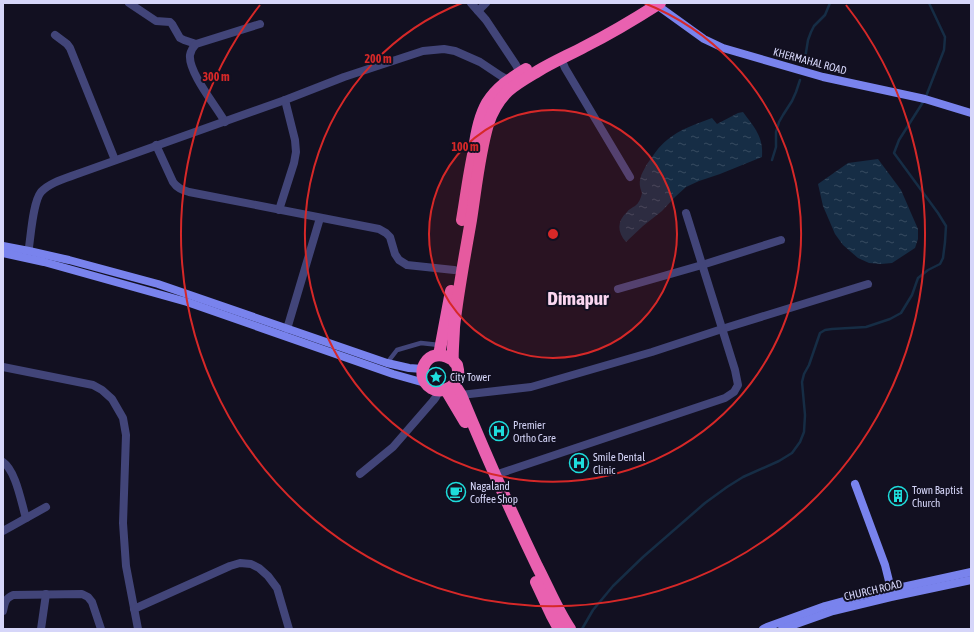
<svg xmlns="http://www.w3.org/2000/svg" width="974" height="632" font-family="'Asap Condensed',sans-serif">
<style>
.water{fill:url(#water-ripples)}
.lines{fill:none;stroke-linecap:round;stroke-linejoin:round}
.stream{stroke:#162d45;stroke-width:2.5}
.lane{stroke:#424579;stroke-width:4.5}
.street{stroke:#424579;stroke-width:8}
.secondary{stroke:#7983ed;stroke-width:8}
.highway{stroke:#e961b0;stroke-width:12}
.ring{fill:none;stroke:#d62828;stroke-width:2}
.labels{text-anchor:middle;dominant-baseline:central;stroke-width:4;stroke-linejoin:round;paint-order:stroke}
.street-label{font-size:11px;fill:#d6d6f9;stroke:#121021}
.poi-label{font-size:11px;fill:#d6d6f9;stroke:#121021;text-anchor:start}
.town-label{font-size:19px;font-weight:bold;fill:#fad7f1;stroke:#121021}
.centre{fill:#d62828;stroke:#121021;stroke-width:2}
.ring-label{font-size:12px;text-anchor:middle;font-weight:bold;fill:#d62828;stroke:#121021;stroke-width:4;stroke-linejoin:round;paint-order:stroke}
</style>
<defs>
<pattern id="water-ripples" width="26" height="14" patternUnits="userSpaceOnUse"><rect width="26" height="14" fill="#162d45"/><path d="M2 4q2-2 4 0t4 0M15 11q2-2 4 0t4 0" fill="none" stroke="#374b61"/></pattern>
</defs>
<rect width="100%" height="100%" fill="#121021"/>
<g class="water">
<path d="M743,112C754,127 764,137 762,157L720,174L699,181L686,187L675,197L662,211L643,226L626,242C617,232 617,221 627,212C629,209 632,208 635,206C639,203 641,198 642,193C637,181 641,175 647,164C653,156 659,146 667,140C680,129 696,124 712,118L717,124L738,113Z"/>
<path d="M878,159L901,190L918,229V239L915,248L892,263L881,264L869,263L858,258L843,245L835,234L823,206L818,184L848,163Z"/>
</g>
<g class="lines">
<g class="stream">
<path d="M804,65L808,40L811,32L814,26L825,15L830,3"/>
<path d="M772,160L776,147V132L779,122L783,115L792,101L796,92L800,80"/>
<path d="M582,629L593,610L613,586L643,557L705,503L727,487L743,477L779,461L792,453L800,442L804,432L805,415L802,382L804,374L809,365L820,333L825,330L832,329L866,327L890,319L901,313L912,295L918,278L928,270L940,264L943,258L945,242L946,226L938,213L894,153L899,140L925,99L944,50L945,37L929,3"/>
</g>
<path class="lane" d="M387,363L397,350L421,343L439,345"/>
<g class="street">
<path d="M129,3L156,21L170,22L172,24L180,38L184,40L196,44"/>
<path d="M471,3L486,20L516,65L520,73"/>
<path d="M478,11L486,3"/>
<path d="M55,35L67,44L70,48L115,160"/>
<path d="M561,58L565,68L630,177"/>
<path d="M225,122C216,106 188,72 190,55C191,50 193,47 196,44L260,24"/>
<path d="M156,145L173,182C177,188 182,190 189,192L379,229L386,233L390,237L395,254L399,260L407,265L454,270"/>
<path d="M279,210L294,163L296,152L295,140L285,100"/>
<path d="M29,251V247C31,234 33,202 41,192C50,182 67,178 80,173L285,100L344,77L423,51L444,49L455,51L480,62L501,76L508,80"/>
<path d="M618,289L702,265L781,240"/>
<path d="M287,329L320,218"/>
<path d="M3,367L93,385L102,390L112,399L123,418L126,435L123,523L126,566L138,629"/>
<path d="M461,395L531,387L652,352L722,329L868,284"/>
<path d="M3,462C16,471 21,502 26,518"/>
<path d="M360,474L393,447L433,401L436,397L439,391"/>
<path d="M495,475L725,398L734,392L738,385L735,370L686,213"/>
<path d="M3,531L46,507"/>
<path d="M134,609L230,566L240,563L251,564L259,568L268,576L277,588L289,629"/>
<path d="M3,611C5,602 5,599 13,595L82,594L88,597L92,602L101,629"/>
<path d="M41,629L46,594"/>
</g>
<g class="secondary">
<path d="M654,3L704,39L723,48L823,77L925,99L971,113"/>
<path d="M3,246L29,251L69,260L158,284L387,363L409,368L423,369"/>
<path d="M3,253L44,262L187,302L393,374L425,383"/>
<path d="M855,484L885,565L891,589"/>
<path d="M763,629L767,627L825,606L866,595L971,572"/>
<path d="M782,629L833,611L891,597L971,580"/>
</g>
<g class="highway">
<path d="M462,220C466,196 469,173 474,150C476,134 479,117 487,103C497,87 510,79 526,69"/>
<path d="M439,355L451,291"/>
<path d="M453,360C427,343 412,376 431,388C441,394 455,388 458,377C459,374 458,369 457,365C456,364 454,362 453,360C452,356 454,333 454,327C458,291 465,255 471,220C476,188 479,155 488,124C492,112 499,100 508,91C517,83 528,77 538,71C553,62 569,55 584,47C610,34 635,19 660,3"/>
<path d="M454,384L461,395C485,453 510,510 537,566C548,587 557,610 570,629"/>
<path d="M446,390L465,422"/>
<path d="M536,582L552,616L559,629"/>
</g>
</g>
<circle cx="553" cy="234" r="124" fill="#d62828" fill-opacity=".12"/>
<g class="ring">
<circle cx="553" cy="234" r="124"/>
<path d="M644 3A248 248 0 1 1 462 3"/>
<path d="M846 5A372 372 0 1 1 260 5"/>
</g>
<defs>
<symbol id="sight-ring" viewBox="-11 -11 22 22"><circle r="9.5" fill="#121021" stroke="#1edddc" stroke-width="1.5"/><path d="M0-6L1.8-2.2L6-1.7L2.9 1.2L3.7 5.4L0 3.3L-3.7 5.4L-2.9 1.2L-6-1.7L-1.8-2.2Z" fill="#1edddc"/></symbol>
<symbol id="hospital-ring" viewBox="-11 -11 22 22"><circle r="9.5" fill="#121021" stroke="#1edddc" stroke-width="1.5"/><path d="M-5-5h3v3.5h4V-5h3V5h-3V1.5h-4V5h-3Z" fill="#1edddc"/></symbol>
<symbol id="cafe-ring" viewBox="-11 -11 22 22"><circle r="9.5" fill="#121021" stroke="#1edddc" stroke-width="1.5"/><path d="M-5.5-4.5H6V0H3Q3 3.5 0 3.5H-2.5Q-5.5 3.5-5.5 0ZM3-3.2v2h1.7v-2ZM-6 4.5H4V6H-6Z" fill="#1edddc"/></symbol>
<symbol id="building-ring" viewBox="-11 -11 22 22"><circle r="9.5" fill="#121021" stroke="#1edddc" stroke-width="1.5"/><path d="M-4-6H4V6H1V3H-1V6H-4ZM-2.5-4.3h1.7v1.8h-1.7ZM.8-4.3h1.7v1.8H.8ZM-2.5-1h1.7V.8h-1.7ZM.8-1h1.7V.8H.8Z" fill="#1edddc"/></symbol>
</defs>
<g fill-rule="evenodd">
<use href="#sight-ring" x="425" y="366" width="22" height="22"/>
<use href="#hospital-ring" x="488" y="420" width="22" height="22"/>
<use href="#hospital-ring" x="568" y="452" width="22" height="22"/>
<use href="#cafe-ring" x="445" y="481" width="22" height="22"/>
<use href="#building-ring" x="887" y="485" width="22" height="22"/>
</g>
<g class="labels">
<g class="street-label">
<text transform="translate(810 61) rotate(15)">KHERMAHAL ROAD</text>
<text transform="translate(873 590) rotate(-13)">CHURCH ROAD</text>
</g>
<g class="poi-label">
<text x="450" y="377">City Tower</text>
<text x="513" y="425">Premier<tspan x="513" dy="13">Ortho Care</tspan></text>
<text x="593" y="457">Smile Dental<tspan x="593" dy="13">Clinic</tspan></text>
<text x="470" y="486">Nagaland<tspan x="470" dy="13">Coffee Shop</tspan></text>
<text x="912" y="490">Town Baptist<tspan x="912" dy="13">Church</tspan></text>
</g>
<g class="town-label">
<text x="578" y="298">Dimapur</text>
</g>
</g>
<circle cx="553" cy="234" r="6" class="centre"/>
<g class="ring-label">
<text x="378" y="63">200 m</text>
<text x="216" y="81">300 m</text>
<text x="465" y="151">100 m</text>
</g>
<rect width="974" height="632" fill="none" stroke="#d6d6f9" stroke-width="8"/>
</svg>
